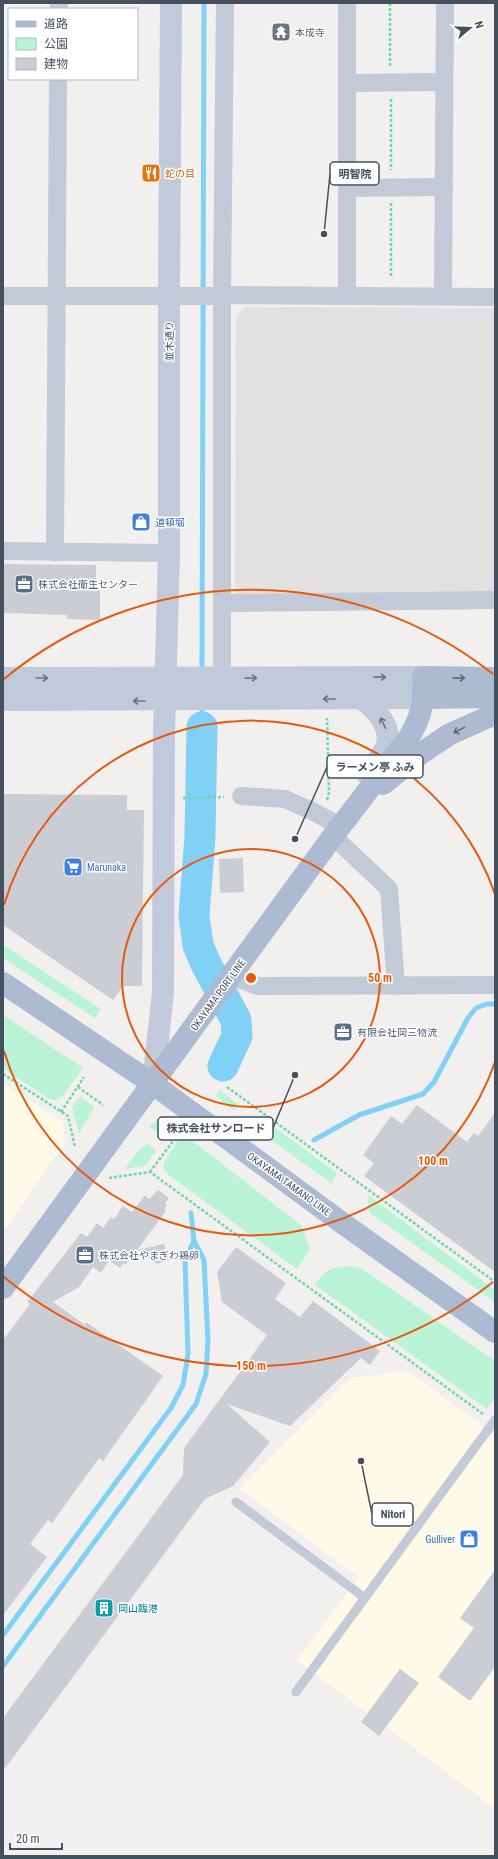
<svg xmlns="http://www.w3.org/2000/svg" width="498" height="1859" font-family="'Roboto Condensed','Noto Sans JP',sans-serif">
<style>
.commercial{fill:#fefae7}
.education{fill:#e3e0e1}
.green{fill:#b9f4d6}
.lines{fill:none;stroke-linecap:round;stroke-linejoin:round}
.stream{stroke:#81d1f6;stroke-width:5}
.river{stroke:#81d1f6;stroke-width:31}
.building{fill:#cbcdd5}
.path{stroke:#6dd6ad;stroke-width:2.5;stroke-dasharray:3 2;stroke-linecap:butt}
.lane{stroke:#c1cad6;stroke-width:9}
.street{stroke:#c1cad6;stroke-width:18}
.secondary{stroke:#c0cada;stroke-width:22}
.primary{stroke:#acbbd1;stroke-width:22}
.oneway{stroke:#6a7584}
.oneway2{stroke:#5f6b7c}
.ring{fill:none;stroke:#e8590c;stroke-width:2}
.labels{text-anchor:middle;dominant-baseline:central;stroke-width:3;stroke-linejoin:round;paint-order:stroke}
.worship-label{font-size:10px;fill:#5b616d;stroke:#fff;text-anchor:start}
.food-label{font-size:10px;fill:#c56008;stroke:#fff;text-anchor:start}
.street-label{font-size:10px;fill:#45505f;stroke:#fff}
.shop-label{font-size:10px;fill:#366cbe;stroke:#fff;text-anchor:start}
.service-label{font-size:10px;fill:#4e5e75;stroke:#fff;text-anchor:start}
.culture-label{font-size:10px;fill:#0d838f;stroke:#fff;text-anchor:start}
.centre{fill:#e8590c;stroke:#fff;stroke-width:2}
.ring-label{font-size:12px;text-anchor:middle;font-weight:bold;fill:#e8590c;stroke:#fff;stroke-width:3;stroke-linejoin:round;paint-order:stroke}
.leader{fill:none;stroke:#45505f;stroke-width:1.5}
.callout-dot{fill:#45505f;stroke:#fff;stroke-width:1.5}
.callout{fill:#fff;stroke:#45505f;stroke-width:1.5}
.callout-label{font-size:11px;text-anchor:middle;font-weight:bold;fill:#45505f}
</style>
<rect width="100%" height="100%" fill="#f2efef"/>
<g class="commercial">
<path d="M3,1083L63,1122L65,1143L3,1232Z"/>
<path d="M408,1371L495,1435V1809L297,1660L359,1577L239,1488L351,1378Z"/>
</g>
<path class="education" d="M245,307L495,308V593L235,595L236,316Z"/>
<g class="green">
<path d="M5,946L101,1009L95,1018L3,958V949Z"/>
<path d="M3,1015L83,1068L62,1097L56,1100L49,1099L3,1068Z"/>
<path d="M220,1090L239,1105L234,1111L216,1096Z"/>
<path d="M80,1096L94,1107L79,1134L72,1107Z"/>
<path d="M173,1119L178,1121L165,1138L149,1126L158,1120Z"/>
<path d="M267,1122L337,1173L331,1183L260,1132Z"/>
<path d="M187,1139L194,1142L302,1226L310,1249L297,1269L166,1173L163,1165L178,1140Z"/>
<path d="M148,1144L156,1151L145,1166L125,1169C132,1160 137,1148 148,1144Z"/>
<path d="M368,1195L495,1290V1302L370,1213L368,1206Z"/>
<path d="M352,1266L361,1268L495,1361V1398L487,1409L315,1285C328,1267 330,1268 352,1266Z"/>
</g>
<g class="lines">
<g class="stream">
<path d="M202,672L204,3"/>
<path d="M202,727V704"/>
<path d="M314,1140L359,1115L423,1094L434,1082L468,1018L476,1008L487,1004H495"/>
<path d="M3,1635L171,1408L183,1385L188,1354L185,1260L194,1241L191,1213"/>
<path d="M3,1666L196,1404L206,1374L208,1341L204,1260L194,1241"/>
</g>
<path class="river" d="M202,727L200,836L194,916L198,945L205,962L236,1020L237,1036L223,1066"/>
</g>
<g class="building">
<path d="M3,564L96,565V590H100V620L67,619V615L3,613Z"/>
<path d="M3,794L127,795V810H144L142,986H123L113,1000L3,925Z"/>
<path d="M243,858L244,892L220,893L219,859Z"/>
<path d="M417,1105L467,1142L474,1133L478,1136L495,1113V1272L364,1176L374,1163L363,1155L391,1116L402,1124Z"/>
<path d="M158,1190L169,1198L165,1204L167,1205L164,1210L166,1211L126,1265L124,1263L120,1268L109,1260L101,1273L93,1267L79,1287L53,1302L85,1325L86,1322L163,1376L103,1461L99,1458L52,1523L48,1520L30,1544L47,1557L3,1615V1340L30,1304L27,1302L81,1233L87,1237L97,1223L103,1228L111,1217L114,1219L123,1206L132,1212L145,1195L149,1199Z"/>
<path d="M164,1244L169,1260L157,1264L137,1250Z"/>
<path d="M236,1247L286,1283L275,1299L300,1317L313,1301L380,1351L370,1365L361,1358L290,1426L227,1404L270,1442L233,1486L205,1499L3,1771V1718L183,1475L184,1448L267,1335L222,1302L217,1272Z"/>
<path d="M495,1570V1667L470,1701L438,1677L474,1628L460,1618Z"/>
<path d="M400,1669L419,1683L379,1736L361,1722Z"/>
</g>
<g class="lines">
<g class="path">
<path d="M390,3V66"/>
<path d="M391,99V170"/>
<path d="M391,203V278"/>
<path d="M183,798L224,797"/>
<path d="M327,800L329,793L327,718"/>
<path d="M3,1074L68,1116L75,1147"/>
<path d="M78,1087L103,1105"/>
<path d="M227,1087L495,1282"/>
<path d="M61,1112L84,1077"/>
<path d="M150,1172L179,1133"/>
<path d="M109,1178L150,1172L483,1414"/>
</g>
<g class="lane">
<path d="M236,1502L365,1598"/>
<path d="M296,1692L495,1420"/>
</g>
<g class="street">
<path d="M347,3V296"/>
<path d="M59,9V3"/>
<path d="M347,83L444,82"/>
<path d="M347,188L444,187"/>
<path d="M3,296H214L235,295L495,297"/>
<path d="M443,296L445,3"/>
<path d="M3,551L169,553"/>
<path d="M55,552L58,79"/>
<path d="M222,603L495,600"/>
<path d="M222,678V295L225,3"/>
<path d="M241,796L285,799L312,811L340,826"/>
<path d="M333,836L389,889L396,986"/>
<path d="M231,976L258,986L495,985"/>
</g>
<g class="secondary">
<path d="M3,678L423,677"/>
<path d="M362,699C377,710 396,731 384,751C380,759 373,766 367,774"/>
<path d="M3,700L424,698"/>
<path d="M153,1084L163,992L164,734L169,553V296L171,3"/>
</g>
<g class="primary">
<path d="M424,698L495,697"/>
<path d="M383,784L423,752L450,734L495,714"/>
<path d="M3,983L153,1084L345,1225L495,1332"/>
<path d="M3,1288L333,836L409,737C422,716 424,702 423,677L495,678"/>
</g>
</g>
<defs><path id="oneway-shaft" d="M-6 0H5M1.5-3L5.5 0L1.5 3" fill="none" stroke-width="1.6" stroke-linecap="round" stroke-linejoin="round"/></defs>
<g class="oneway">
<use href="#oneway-shaft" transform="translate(380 677) rotate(1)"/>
<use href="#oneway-shaft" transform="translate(42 678)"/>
<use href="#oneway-shaft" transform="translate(251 678) rotate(-1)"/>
<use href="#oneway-shaft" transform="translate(329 699) rotate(180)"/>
<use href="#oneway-shaft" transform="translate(139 701) rotate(-180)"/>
<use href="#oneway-shaft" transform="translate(383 723) rotate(-116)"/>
</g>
<g class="oneway2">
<use href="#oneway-shaft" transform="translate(459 678) rotate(-1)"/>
<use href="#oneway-shaft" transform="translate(459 730) rotate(154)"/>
</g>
<g class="ring">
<circle cx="251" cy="978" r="129"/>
<path d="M495 1062A258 258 0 0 1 4 1051M4 905A258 258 0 0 1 495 894"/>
<path d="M493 1282A388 388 0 0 1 4 1277M4 679A388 388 0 0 1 493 674"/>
</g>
<defs>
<symbol id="temple-square" viewBox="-11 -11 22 22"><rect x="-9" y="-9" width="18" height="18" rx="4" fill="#6b7280" stroke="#fff"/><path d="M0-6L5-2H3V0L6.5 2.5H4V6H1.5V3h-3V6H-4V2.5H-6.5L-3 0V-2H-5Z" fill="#fff"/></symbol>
<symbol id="restaurant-square" viewBox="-11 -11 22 22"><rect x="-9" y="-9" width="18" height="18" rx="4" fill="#e8710a" stroke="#fff"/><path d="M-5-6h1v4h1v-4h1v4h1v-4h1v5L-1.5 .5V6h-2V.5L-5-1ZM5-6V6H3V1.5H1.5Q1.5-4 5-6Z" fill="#fff"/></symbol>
<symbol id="shop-square" viewBox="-11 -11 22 22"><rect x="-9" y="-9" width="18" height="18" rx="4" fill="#3f7fe0" stroke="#fff"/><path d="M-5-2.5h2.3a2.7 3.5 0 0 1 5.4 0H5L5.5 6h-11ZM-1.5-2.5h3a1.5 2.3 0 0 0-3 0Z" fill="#fff"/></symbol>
<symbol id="office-square" viewBox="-11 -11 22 22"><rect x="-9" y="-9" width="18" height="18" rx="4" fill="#5c6f8a" stroke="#fff"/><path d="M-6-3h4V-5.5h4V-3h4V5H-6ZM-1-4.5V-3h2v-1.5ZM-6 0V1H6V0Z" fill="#fff"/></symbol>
<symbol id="supermarket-square" viewBox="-11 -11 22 22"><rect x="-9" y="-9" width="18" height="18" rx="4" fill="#3f7fe0" stroke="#fff"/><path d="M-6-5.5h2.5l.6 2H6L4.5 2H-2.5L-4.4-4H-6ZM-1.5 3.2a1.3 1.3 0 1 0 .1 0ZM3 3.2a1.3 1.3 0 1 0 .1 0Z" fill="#fff"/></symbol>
<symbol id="building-square" viewBox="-11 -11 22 22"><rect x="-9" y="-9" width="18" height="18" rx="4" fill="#0f9aa8" stroke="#fff"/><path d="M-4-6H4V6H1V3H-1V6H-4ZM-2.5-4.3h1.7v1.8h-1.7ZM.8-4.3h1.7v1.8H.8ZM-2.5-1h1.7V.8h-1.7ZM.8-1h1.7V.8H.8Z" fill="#fff"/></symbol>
</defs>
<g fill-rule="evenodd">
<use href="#temple-square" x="270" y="21" width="22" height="22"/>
<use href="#restaurant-square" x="140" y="162" width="22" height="22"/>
<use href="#shop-square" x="130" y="511" width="22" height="22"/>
<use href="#office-square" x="13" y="573" width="22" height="22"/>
<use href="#supermarket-square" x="62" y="856" width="22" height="22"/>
<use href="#office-square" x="332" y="1021" width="22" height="22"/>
<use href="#office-square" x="74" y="1244" width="22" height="22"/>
<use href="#shop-square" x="458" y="1528" width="22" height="22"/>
<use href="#building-square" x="93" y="1597" width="22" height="22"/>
</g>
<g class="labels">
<g class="worship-label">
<text x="295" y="32">本成寺</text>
</g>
<g class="food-label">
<text x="165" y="173">蛇の目</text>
</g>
<g class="street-label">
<text transform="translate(169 341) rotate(-90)">並木通り</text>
<text transform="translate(218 995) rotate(-54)">OKAYAMA PORT LINE</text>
<text transform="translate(289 1184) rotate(36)">OKAYAMA TAMANO LINE</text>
</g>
<g class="shop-label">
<text x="155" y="522">道頓堀</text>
<text x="87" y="867">Marunaka</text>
<text x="455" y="1539" text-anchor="end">Gulliver</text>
</g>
<g class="service-label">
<text x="38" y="584">株式会社衛生センター</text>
<text x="357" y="1032">有限会社岡三物流</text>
<text x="99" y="1255">株式会社やまぎわ鶏卵</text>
</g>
<g class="culture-label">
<text x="118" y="1608">岡山臨港</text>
</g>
</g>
<circle cx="251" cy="978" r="6" class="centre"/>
<g class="ring-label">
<text x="380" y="982">50 m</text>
<text x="433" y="1165">100 m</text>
<text x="251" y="1370">150 m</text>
</g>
<path class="leader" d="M324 234L330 174M295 839L327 767M295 1075L273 1128M361 1461L372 1514"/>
<g class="callout-dot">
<circle cx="324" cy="234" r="4"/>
<circle cx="295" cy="839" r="4"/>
<circle cx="295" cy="1075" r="4"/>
<circle cx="361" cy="1461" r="4"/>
</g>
<g class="callout">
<rect x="330" y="162" width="49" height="23" rx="4"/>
<rect x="327" y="755" width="96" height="23" rx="4"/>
<rect x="158" y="1117" width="115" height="23" rx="4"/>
<rect x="372" y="1503" width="41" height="23" rx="4"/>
</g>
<g class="callout-label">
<text x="355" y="178">明智院</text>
<text x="375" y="771">ラーメン亭 ふみ</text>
<text x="216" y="1132">株式会社サンロード</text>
<text x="393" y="1518">Nitori</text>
</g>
<rect width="498" height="1859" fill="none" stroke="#45505f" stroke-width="8"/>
<rect x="8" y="8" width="130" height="72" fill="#ffffff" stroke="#b5b9bf"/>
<rect x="16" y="21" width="20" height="6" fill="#acbbd1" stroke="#b5b9bf"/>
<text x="44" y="28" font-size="12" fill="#45505f">道路</text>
<rect x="16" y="38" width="20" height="12" fill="#b9f4d6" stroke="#b5b9bf"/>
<text x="44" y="48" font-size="12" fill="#45505f">公園</text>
<rect x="16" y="58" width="20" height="12" fill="#cbcdd5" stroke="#b5b9bf"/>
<text x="44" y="68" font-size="12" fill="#45505f">建物</text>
<g transform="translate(470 28) rotate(71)" stroke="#ffffff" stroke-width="3" paint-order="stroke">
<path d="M0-3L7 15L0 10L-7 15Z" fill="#45505f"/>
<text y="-6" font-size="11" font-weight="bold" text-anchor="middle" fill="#45505f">N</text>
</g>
<path d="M10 1843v6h52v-6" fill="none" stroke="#45505f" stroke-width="2"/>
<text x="16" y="1843" font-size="12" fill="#45505f" stroke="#ffffff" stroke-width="3" paint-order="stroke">20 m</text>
</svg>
